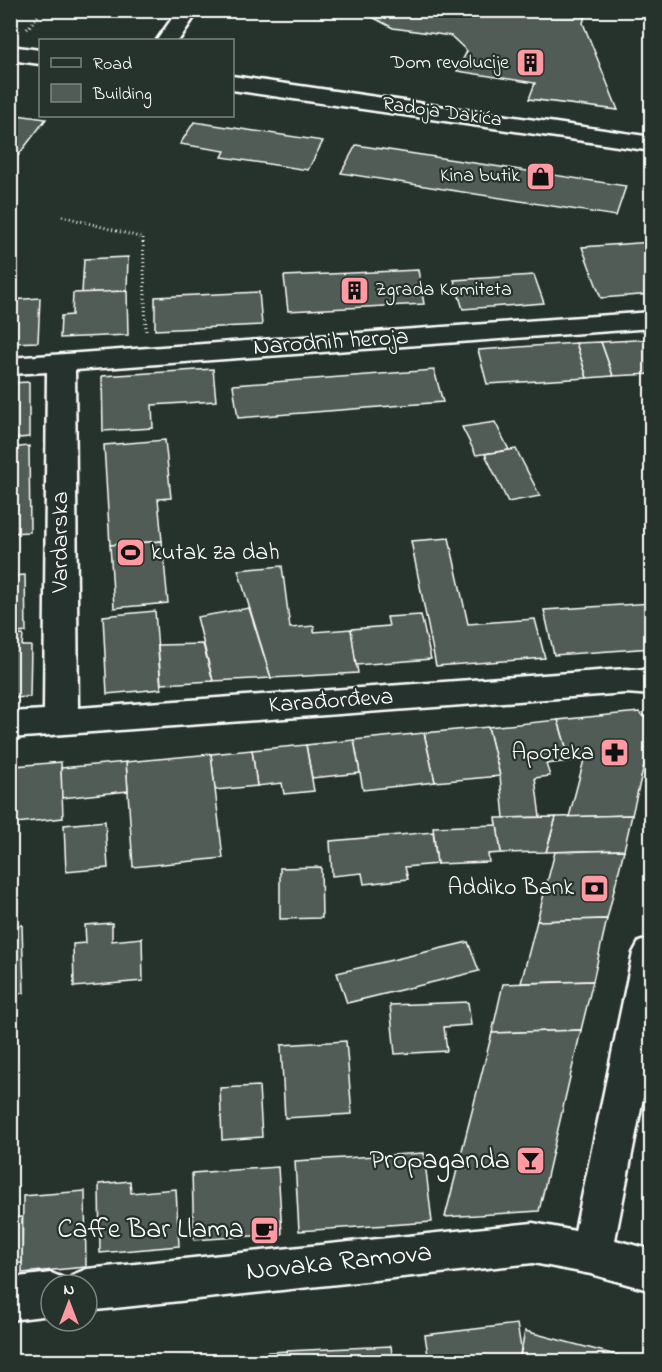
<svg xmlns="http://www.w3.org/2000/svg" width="662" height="1372" font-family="'Indie Flower',sans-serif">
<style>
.building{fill:#515c57;stroke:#fff;stroke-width:1.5}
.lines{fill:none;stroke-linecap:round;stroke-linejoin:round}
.minor-casing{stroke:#fff;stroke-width:5}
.path{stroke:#fff;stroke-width:3;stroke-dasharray:1 3;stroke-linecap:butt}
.minor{fill:#26332d;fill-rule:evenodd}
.labels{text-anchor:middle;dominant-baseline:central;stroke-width:4.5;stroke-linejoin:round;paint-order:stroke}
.far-poi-label{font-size:20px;fill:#fff;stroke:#26332d;text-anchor:end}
.far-street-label{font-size:20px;fill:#fff;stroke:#26332d}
.street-label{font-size:24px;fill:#fff;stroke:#26332d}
.poi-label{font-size:24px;fill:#fff;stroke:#26332d;text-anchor:end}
.near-poi-label{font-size:28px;fill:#fff;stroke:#26332d;text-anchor:end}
.near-street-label{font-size:28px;fill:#fff;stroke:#26332d}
</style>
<rect width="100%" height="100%" fill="#26332d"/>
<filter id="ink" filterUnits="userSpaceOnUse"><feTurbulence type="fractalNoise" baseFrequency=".0167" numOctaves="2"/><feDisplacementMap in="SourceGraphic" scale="12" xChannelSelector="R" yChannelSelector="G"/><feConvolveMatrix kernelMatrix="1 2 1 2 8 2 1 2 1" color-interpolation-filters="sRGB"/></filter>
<g filter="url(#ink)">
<g class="building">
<path d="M359,10H587L583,23L618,110L529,99L535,83L457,71L467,51L451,36L393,28Z"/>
<path d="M10,114L46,119L10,166Z"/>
<path d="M194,122L323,141L308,170L222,157L225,151L180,144Z"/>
<path d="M356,145L626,186L616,216L341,173Z"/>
<path d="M652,242V294L601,298L582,247Z"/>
<path d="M128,257L127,291L82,293L84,259Z"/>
<path d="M418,270L424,304L288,311L284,276Z"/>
<path d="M534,275L544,303L463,309L454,280Z"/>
<path d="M127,291L128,335L60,338L61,316L72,315L73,293Z"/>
<path d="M259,292L262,325L155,330V297Z"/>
<path d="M40,298L38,342L10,343V300Z"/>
<path d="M652,339V374L613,376L601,342Z"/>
<path d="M601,342L613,376L587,378L576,343Z"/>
<path d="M576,343L587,378L487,384L478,350Z"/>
<path d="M213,369L216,401L152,405L153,428L103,431L102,376Z"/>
<path d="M434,370L443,402L238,418L233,385Z"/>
<path d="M29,382V437L10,439V383Z"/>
<path d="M495,422L509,450L476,455L462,427Z"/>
<path d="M165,440L171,498L158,499L162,541L110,545L104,445Z"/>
<path d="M29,446L30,532L10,533V448Z"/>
<path d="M516,449L540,496L508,502L485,454Z"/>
<path d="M449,538L468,624L535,619L545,658L436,666L411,541Z"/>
<path d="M162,541L168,603L114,608L110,545Z"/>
<path d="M282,566L290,628L314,626V632L351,629L358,673L271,678L238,570Z"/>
<path d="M25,575L26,632L10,634V576Z"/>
<path d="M652,603V648L554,655L544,610Z"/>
<path d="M249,608L271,678L213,681L197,617Z"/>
<path d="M155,611L161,689L107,694L103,616Z"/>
<path d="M421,615L431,659L356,665L351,629L389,626L387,617Z"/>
<path d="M23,635L22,646H31L30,697L10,698V636Z"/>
<path d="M203,644L213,681L161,684L158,645Z"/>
<path d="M639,712L652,724V732L632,815L569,817L584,760L570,761L558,720Z"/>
<path d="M558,720L570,761L546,764L550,776L535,778L540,817L504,818L500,776L488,727Z"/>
<path d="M488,727L500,776L435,782L424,733Z"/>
<path d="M424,733L435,782L363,790L354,740Z"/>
<path d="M354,740L360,773L312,778L306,745Z"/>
<path d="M306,745L314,791L284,794L282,783L257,786L252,750Z"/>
<path d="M252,750L257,786L215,790L211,754Z"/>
<path d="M211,754L223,858L133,867L126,762Z"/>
<path d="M61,762L63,818L16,823L15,766Z"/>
<path d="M126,762L128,791L62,798L61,768Z"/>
<path d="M15,766L16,823H10V767Z"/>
<path d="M632,815L624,850L546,852L556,817Z"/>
<path d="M556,817L546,852L501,853L496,818Z"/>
<path d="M105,821L108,868L66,872L64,825Z"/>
<path d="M497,825L501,853L488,854L489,862L437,864L433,827Z"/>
<path d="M433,832L437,864L405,867L408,879L364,884L362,873L332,876L330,841Z"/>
<path d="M624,850L607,919L537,921L555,852Z"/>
<path d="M321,867L322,918L280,919V868Z"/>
<path d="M607,919L593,981L521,983L537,921Z"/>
<path d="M112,923V941L142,938L143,981L74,987L73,944L86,943L85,925Z"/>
<path d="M22,925L24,993L10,995V927Z"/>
<path d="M468,942L479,971L347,1003L337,973Z"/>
<path d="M593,981L581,1030L492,1033L503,984Z"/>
<path d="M468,1002L471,1025L444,1027L447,1051L395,1054L390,1005Z"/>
<path d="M581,1030L539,1211L445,1217L492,1033Z"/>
<path d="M346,1041L352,1114L285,1118L281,1045Z"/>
<path d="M259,1086L262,1137L222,1140L220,1088Z"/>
<path d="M424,1153L432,1222L299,1231L295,1161Z"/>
<path d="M278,1167L282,1234L194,1240L192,1173Z"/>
<path d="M130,1181L131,1193L176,1189L179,1246L100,1253L99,1184Z"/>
<path d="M85,1191L86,1267L22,1273L23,1196Z"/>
<path d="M22,1217V1263L10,1264V1218Z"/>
<path d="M517,1324L521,1348L519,1362H429L425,1335Z"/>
<path d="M525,1331L635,1360V1362H519Z"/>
<path d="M391,1346L393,1362H288L287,1351Z"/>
<path d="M287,1351L288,1362H158V1359Z"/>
</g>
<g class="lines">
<defs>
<g id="minor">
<path d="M178,10H199L179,40H157Z"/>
<path d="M10,46L40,50V64L10,60Z"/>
<path d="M232,76L652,137V151L232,90Z"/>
<path d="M652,312V328L75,370L78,708L626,669L652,671V695L626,693L10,738V712L44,710L47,372L10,374V358Z"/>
<path d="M652,938V1052L615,1240L652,1250V1291L591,1274L533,1263L87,1311V1285H51V1315L10,1320V1278L51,1273L66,1279L68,1284L72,1275L87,1269L533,1223L575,1231L633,953L639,942Z"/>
</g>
</defs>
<use href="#minor" class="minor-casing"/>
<g class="path">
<path d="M27,29L38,16"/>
<path d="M62,216L143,238L146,331"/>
</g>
<use href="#minor" class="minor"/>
</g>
</g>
<defs>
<symbol id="building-square" viewBox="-11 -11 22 22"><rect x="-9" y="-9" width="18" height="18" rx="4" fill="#ff9aa2" stroke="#26332d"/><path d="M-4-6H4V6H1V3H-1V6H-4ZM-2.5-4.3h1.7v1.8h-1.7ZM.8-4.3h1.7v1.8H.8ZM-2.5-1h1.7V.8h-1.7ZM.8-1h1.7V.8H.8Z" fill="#111"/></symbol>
<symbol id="shop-square" viewBox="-11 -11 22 22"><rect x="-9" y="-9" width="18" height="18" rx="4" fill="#ff9aa2" stroke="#26332d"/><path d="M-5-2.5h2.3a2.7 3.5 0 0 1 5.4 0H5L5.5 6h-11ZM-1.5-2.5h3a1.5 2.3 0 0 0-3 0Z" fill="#111"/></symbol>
<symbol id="stadium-square" viewBox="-11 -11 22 22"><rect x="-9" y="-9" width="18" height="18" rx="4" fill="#ff9aa2" stroke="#26332d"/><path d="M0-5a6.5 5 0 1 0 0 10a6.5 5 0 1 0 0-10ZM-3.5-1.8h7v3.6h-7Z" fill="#111"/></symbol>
<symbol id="pharmacy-square" viewBox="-11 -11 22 22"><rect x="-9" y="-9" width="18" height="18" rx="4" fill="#ff9aa2" stroke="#26332d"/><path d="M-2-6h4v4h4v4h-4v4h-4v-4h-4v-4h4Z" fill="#111"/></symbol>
<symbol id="bank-square" viewBox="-11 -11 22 22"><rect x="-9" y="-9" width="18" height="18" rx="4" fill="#ff9aa2" stroke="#26332d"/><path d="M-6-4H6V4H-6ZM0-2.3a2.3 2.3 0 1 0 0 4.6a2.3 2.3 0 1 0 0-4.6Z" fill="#111"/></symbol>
<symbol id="bar-square" viewBox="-11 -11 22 22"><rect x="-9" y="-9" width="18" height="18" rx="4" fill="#ff9aa2" stroke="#26332d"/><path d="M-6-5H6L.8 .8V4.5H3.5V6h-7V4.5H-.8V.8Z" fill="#111"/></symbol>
<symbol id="cafe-square" viewBox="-11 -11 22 22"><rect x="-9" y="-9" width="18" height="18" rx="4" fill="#ff9aa2" stroke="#26332d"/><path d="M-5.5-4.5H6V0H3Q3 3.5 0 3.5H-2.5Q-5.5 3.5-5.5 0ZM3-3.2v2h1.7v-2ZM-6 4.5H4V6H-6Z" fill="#111"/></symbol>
</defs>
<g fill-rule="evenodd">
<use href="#building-square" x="514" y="46" width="33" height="33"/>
<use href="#shop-square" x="524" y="160" width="33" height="33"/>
<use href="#building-square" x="338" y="274" width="33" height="33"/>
<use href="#stadium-square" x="114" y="536" width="33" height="33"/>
<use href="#pharmacy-square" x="598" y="736" width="33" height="33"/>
<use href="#bank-square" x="578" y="872" width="33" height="33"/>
<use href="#bar-square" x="514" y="1144" width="33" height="33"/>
<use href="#cafe-square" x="248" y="1214" width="33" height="33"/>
</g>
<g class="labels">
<g class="far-poi-label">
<text x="509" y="63">Dom revolucije</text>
<text x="520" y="176">Kina butik</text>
<text x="375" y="290" text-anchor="start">Zgrada Komiteta</text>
</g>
<g class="far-street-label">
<text transform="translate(442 113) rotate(8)">Radoja Dakića</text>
</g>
<g class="street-label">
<text transform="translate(331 343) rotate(-4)">Narodnih heroja</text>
<text transform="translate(61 542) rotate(-90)">Vardarska</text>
<text transform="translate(331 702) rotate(-4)">Karađorđeva</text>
</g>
<g class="poi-label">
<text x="151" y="553" text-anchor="start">kutak za dah</text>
<text x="594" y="753">Apoteka</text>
<text x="574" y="888">Addiko Bank</text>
</g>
<g class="near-poi-label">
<text x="510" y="1161">Propaganda</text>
<text x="244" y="1230">Caffe Bar Llama</text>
</g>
<g class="near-street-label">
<text transform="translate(339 1263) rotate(-6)">Novaka Ramova</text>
</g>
</g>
<rect width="662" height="1372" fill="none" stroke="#26332d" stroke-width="36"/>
<rect x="18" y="18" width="626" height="1336" fill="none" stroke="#fff" stroke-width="2" filter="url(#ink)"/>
<rect x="39" y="39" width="195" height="78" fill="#26332d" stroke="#7d8581" stroke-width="1.5"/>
<rect x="51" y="58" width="30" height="9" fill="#26332d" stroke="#7d8581" stroke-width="1.5"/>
<text x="93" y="69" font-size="18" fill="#ffffff">Road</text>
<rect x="51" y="84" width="30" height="18" fill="#515c57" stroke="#7d8581" stroke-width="1.5"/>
<text x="93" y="99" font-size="18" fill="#ffffff">Building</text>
<g transform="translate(69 1303)"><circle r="28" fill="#26332d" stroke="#7d8581" stroke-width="1.5"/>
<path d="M0-4.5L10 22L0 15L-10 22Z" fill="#ff9aa2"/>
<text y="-9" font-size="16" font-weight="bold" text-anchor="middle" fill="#ffffff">N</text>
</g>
</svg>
